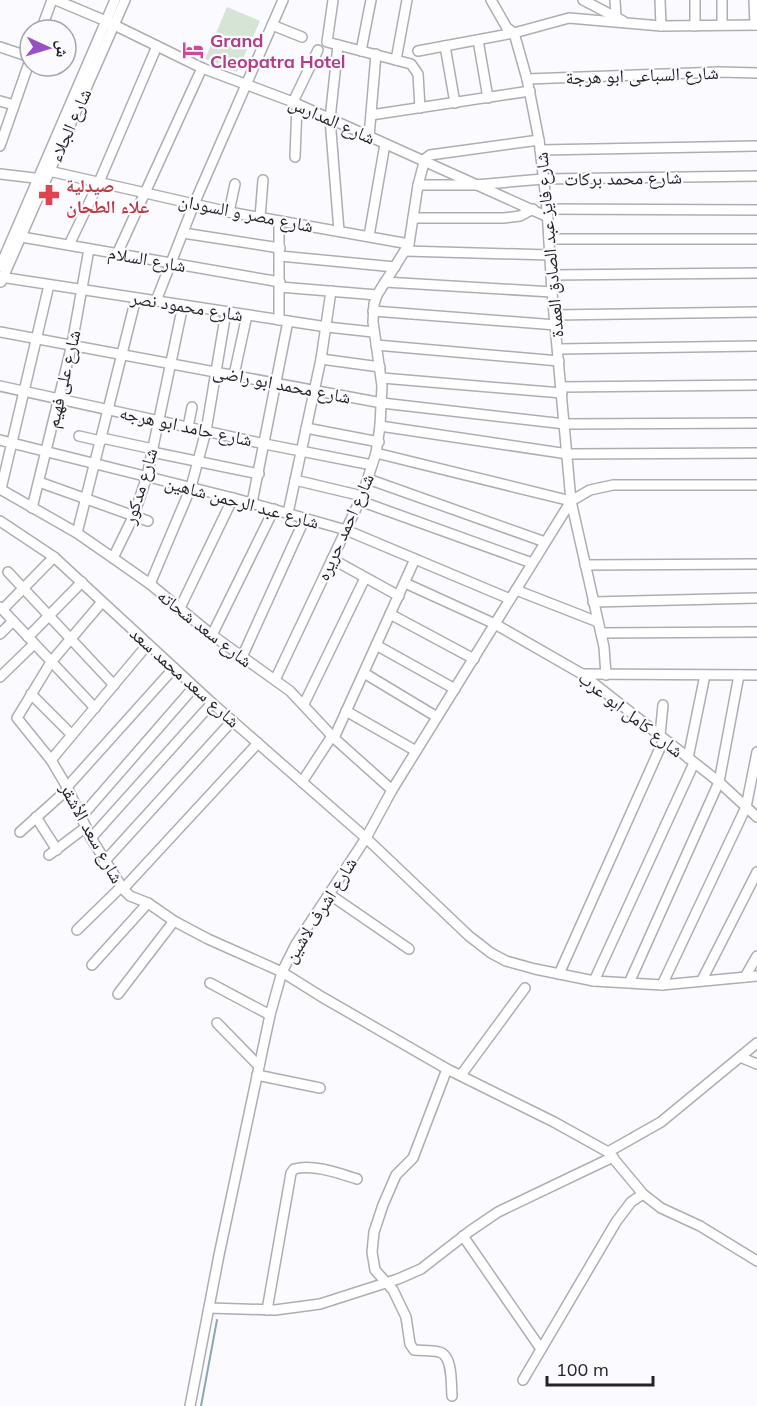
<svg xmlns="http://www.w3.org/2000/svg" width="757" height="1406" font-family="Mulish,'Noto Naskh Arabic',sans-serif">
<style>
.garden{fill:#d5e4d4}
.lines{fill:none;stroke-linecap:round;stroke-linejoin:round}
.stream{stroke:#8da7b2;stroke-width:2}
.minor-casing{stroke:#aeadb1;stroke-width:12}
.minor{stroke:#fff;stroke-width:9}
.labels{text-anchor:middle;dominant-baseline:central;stroke-width:4.5;stroke-linejoin:round;paint-order:stroke}
.hotel-label{font-size:18px;font-weight:bold;fill:#b23c85;stroke:#fbfbff;text-anchor:start}
.street-label{font-size:18px;fill:#242426;stroke:#fbfbff}
.health-label{font-size:18px;font-weight:bold;fill:#be3a42;stroke:#fbfbff;text-anchor:start}
</style>
<rect width="100%" height="100%" fill="#fbfbff"/>
<path class="garden" d="M227,7L260,21L237,72L205,59Z"/>
<g class="lines">
<path class="stream" d="M201,1406L217,1320"/>
<defs>
<g id="minor">
<path d="M56,0L106,21L202,68L293,102L548,217"/>
<path d="M333,0L327,42L411,64L418,74L420,108"/>
<path d="M491,0L507,28L514,33L527,79L539,140L547,209L552,292L571,501L604,647L606,675"/>
<path d="M583,0L623,21"/>
<path d="M615,0L616,17"/>
<path d="M660,0L661,26"/>
<path d="M695,0V26"/>
<path d="M722,0V25"/>
<path d="M754,0L755,25"/>
<path d="M272,25L302,37"/>
<path d="M41,30L52,0"/>
<path d="M478,40L488,98"/>
<path d="M338,45L330,119L339,231"/>
<path d="M445,46L455,103"/>
<path d="M0,47L30,57"/>
<path d="M361,51L371,0"/>
<path d="M418,51L514,33L569,18L661,26L757,25"/>
<path d="M396,60L407,0"/>
<path d="M527,79L720,72L757,73"/>
<path d="M0,101L14,105"/>
<path d="M293,102L318,50"/>
<path d="M371,115L530,91"/>
<path d="M369,137L376,54"/>
<path d="M0,146L30,60"/>
<path d="M540,150L757,146"/>
<path d="M295,157L297,104"/>
<path d="M49,171L229,212L409,244"/>
<path d="M0,174L43,179"/>
<path d="M418,185H475L543,179L757,176"/>
<path d="M547,209L757,210"/>
<path d="M229,212L235,184"/>
<path d="M260,217L263,180"/>
<path d="M413,218H504L520,216L533,209"/>
<path d="M279,221V320"/>
<path d="M183,233L280,248"/>
<path d="M16,236L280,282"/>
<path d="M369,236L385,144"/>
<path d="M549,239H757"/>
<path d="M69,245L99,182L157,46"/>
<path d="M405,251L550,255"/>
<path d="M117,254L202,68"/>
<path d="M280,256L395,267"/>
<path d="M0,267L115,0"/>
<path d="M551,275L757,273"/>
<path d="M0,277L327,327L373,332"/>
<path d="M1,282L125,0"/>
<path d="M385,282L552,292"/>
<path d="M280,287L377,295"/>
<path d="M156,301L194,204L283,0"/>
<path d="M373,311L556,325"/>
<path d="M555,315L757,312"/>
<path d="M0,332L382,403L565,424L757,423"/>
<path d="M376,345L559,361"/>
<path d="M558,349L757,346"/>
<path d="M321,359L380,367"/>
<path d="M234,375L247,315"/>
<path d="M382,378L562,393"/>
<path d="M0,386L265,444L372,465"/>
<path d="M562,387L757,385"/>
<path d="M380,426L568,454L757,453"/>
<path d="M188,427L192,407"/>
<path d="M306,428L379,442"/>
<path d="M79,436L101,441"/>
<path d="M102,438L153,449"/>
<path d="M0,440L233,498L346,530L510,599"/>
<path d="M152,452L259,474"/>
<path d="M376,453L571,501"/>
<path d="M368,479L545,542"/>
<path d="M295,480L362,496"/>
<path d="M39,482L148,521"/>
<path d="M0,489L77,533L113,558L150,584L212,635L290,691L334,738L392,790"/>
<path d="M1,489L49,285"/>
<path d="M360,501L532,563"/>
<path d="M252,503L288,321"/>
<path d="M32,508L72,344L89,249"/>
<path d="M288,513L321,359L331,291"/>
<path d="M0,521L54,557L212,703L366,838L469,936L491,953L506,961L535,969L594,981L662,985L757,976"/>
<path d="M77,533L136,298"/>
<path d="M113,558L134,515L147,476L183,305"/>
<path d="M332,559L399,596"/>
<path d="M585,565L757,564"/>
<path d="M8,572L114,685"/>
<path d="M405,583L495,624L582,674L719,782L757,817"/>
<path d="M150,584L191,487L206,431L226,312"/>
<path d="M516,590L598,622"/>
<path d="M102,602L51,662L17,718L51,760L67,787L91,838L123,889L130,896L148,903L174,921L208,939L282,972L322,997L447,1069L554,1122L608,1152L643,1194L661,1208L700,1226L757,1261"/>
<path d="M593,602L757,598"/>
<path d="M0,607L95,708"/>
<path d="M3,609L54,557"/>
<path d="M179,610L233,498"/>
<path d="M390,614L474,659"/>
<path d="M601,633L757,632"/>
<path d="M0,634L13,621"/>
<path d="M212,635L274,509"/>
<path d="M28,637L82,582"/>
<path d="M376,645L455,689"/>
<path d="M242,657L305,518"/>
<path d="M364,673L437,717"/>
<path d="M582,674L757,675"/>
<path d="M0,677L34,644"/>
<path d="M275,680L362,496L376,453L380,426L382,386L373,322L374,304L377,295L409,244L418,185L425,159L430,155L539,140"/>
<path d="M31,694L72,735"/>
<path d="M304,704L365,578"/>
<path d="M346,711L416,751"/>
<path d="M660,735L663,705"/>
<path d="M334,738L415,559"/>
<path d="M688,758L705,675"/>
<path d="M51,760L148,644"/>
<path d="M302,782L332,736"/>
<path d="M67,787L174,668"/>
<path d="M36,817L57,850"/>
<path d="M81,817L194,687"/>
<path d="M20,832L68,789"/>
<path d="M91,838L212,703"/>
<path d="M49,855L86,827"/>
<path d="M104,862L232,721"/>
<path d="M123,889L258,743"/>
<path d="M329,894L409,949"/>
<path d="M77,930L121,887"/>
<path d="M92,965L148,903"/>
<path d="M559,974L664,739"/>
<path d="M745,977L757,956"/>
<path d="M702,980L757,872"/>
<path d="M594,981L694,763"/>
<path d="M210,983L270,1015"/>
<path d="M629,983L719,782L739,675"/>
<path d="M662,985L746,807L757,752"/>
<path d="M118,994L174,921"/>
<path d="M217,1023L259,1066"/>
<path d="M740,1057L757,1064"/>
<path d="M447,1069L413,1158L396,1175L383,1205L374,1232L372,1252L375,1270L393,1290L406,1317L410,1344L414,1350C422,1351 431,1350 439,1352C453,1355 451,1384 452,1396"/>
<path d="M257,1075L320,1088"/>
<path d="M461,1075L525,988"/>
<path d="M608,1152L661,1122L757,1043"/>
<path d="M463,1236L541,1349"/>
<path d="M209,1308L275,1310L320,1304L398,1279L421,1269L470,1231L498,1212L613,1157"/>
<path d="M267,1310L291,1173L294,1169C314,1164 338,1173 357,1179"/>
<path d="M523,1380L616,1222L631,1202L643,1194"/>
<path d="M190,1406L219,1255L270,1015L282,972L296,944L366,838L392,790L571,501L590,490L613,485H757"/>
</g>
</defs>
<use href="#minor" class="minor-casing"/>
<use href="#minor" class="minor"/>
</g>
<defs>
<symbol id="hotel-bare" viewBox="-9 -9 18 18"><path d="M-6-4.5h1.5V1H6V5H4.5V3h-9V5H-6ZM-4 0a1.8 1.8 0 1 1 3.6 0ZM.5 0V-2.5h3Q6-2.5 6 0Z" fill="#d1479c" stroke="#fbfbff" stroke-width="2.5" paint-order="stroke"/></symbol>
<symbol id="pharmacy-bare" viewBox="-9 -9 18 18"><path d="M-2-6h4v4h4v4h-4v4h-4v-4h-4v-4h4Z" fill="#e0444e" stroke="#fbfbff" stroke-width="2.5" paint-order="stroke"/></symbol>
</defs>
<g fill-rule="evenodd">
<use href="#hotel-bare" x="178" y="35" width="30" height="30"/>
<use href="#pharmacy-bare" x="34" y="180" width="30" height="30"/>
</g>
<g class="labels">
<g class="hotel-label">
<text x="210" y="40">Grand<tspan x="210" dy="21">Cleopatra Hotel</tspan></text>
</g>
<g class="street-label">
<text transform="translate(642 75) rotate(-2)">شارع السباعى ابو هرجة</text>
<text transform="translate(332 120) rotate(24)">شارع المدارس</text>
<text transform="translate(70 125) rotate(-66)">شارع الجلاء</text>
<text transform="translate(623 178) rotate(-1)">شارع محمد بركات</text>
<text transform="translate(246 213) rotate(11)">شارع مصر و السودان</text>
<text transform="translate(549 245) rotate(-95)">شارع فايز عبد الصادق العمدة</text>
<text transform="translate(147 259) rotate(10)">شارع السلام</text>
<text transform="translate(187 306) rotate(9)">شارع محمود نصر</text>
<text transform="translate(63 379) rotate(-77)">شارع على فهيم</text>
<text transform="translate(282 384) rotate(11)">شارع محمد ابو راضى</text>
<text transform="translate(186 426) rotate(12)">شارع حامد ابو هرجه</text>
<text transform="translate(140 486) rotate(-73)">شارع مدكور</text>
<text transform="translate(242 502) rotate(15)">شارع عبد الرحمن شاهين</text>
<text transform="translate(345 527) rotate(-66)">شارع احمد حريره</text>
<text transform="translate(205 628) rotate(38)">شارع سعد شحاته</text>
<text transform="translate(185 677) rotate(42)">شارع سعد محمد سعد</text>
<text transform="translate(631 714) rotate(38)">شارع كامل ابو عرب</text>
<text transform="translate(92 833) rotate(61)">شارع سعد الأشقر</text>
<text transform="translate(320 910) rotate(-58)">شارع اشرف لاشين</text>
</g>
<g class="health-label">
<text x="66" y="185">صيدلية<tspan x="66" dy="21">علاء الطحان</tspan></text>
</g>
</g>
<g transform="translate(48 48) rotate(94)"><circle r="28" fill="#fbfbff" stroke="#a5a5a8" stroke-width="1.5"/>
<path d="M0-4.5L10 22L0 15L-10 22Z" fill="#9751c5"/>
<text y="-9" font-size="16" font-weight="bold" text-anchor="middle" fill="#242426">ش</text>
</g>
<path d="M547 1376v9h106v-9" fill="none" stroke="#242426" stroke-width="3"/>
<text x="556" y="1376" font-size="18" fill="#242426" stroke="#fbfbff" stroke-width="4.5" paint-order="stroke">100 m</text>
</svg>
